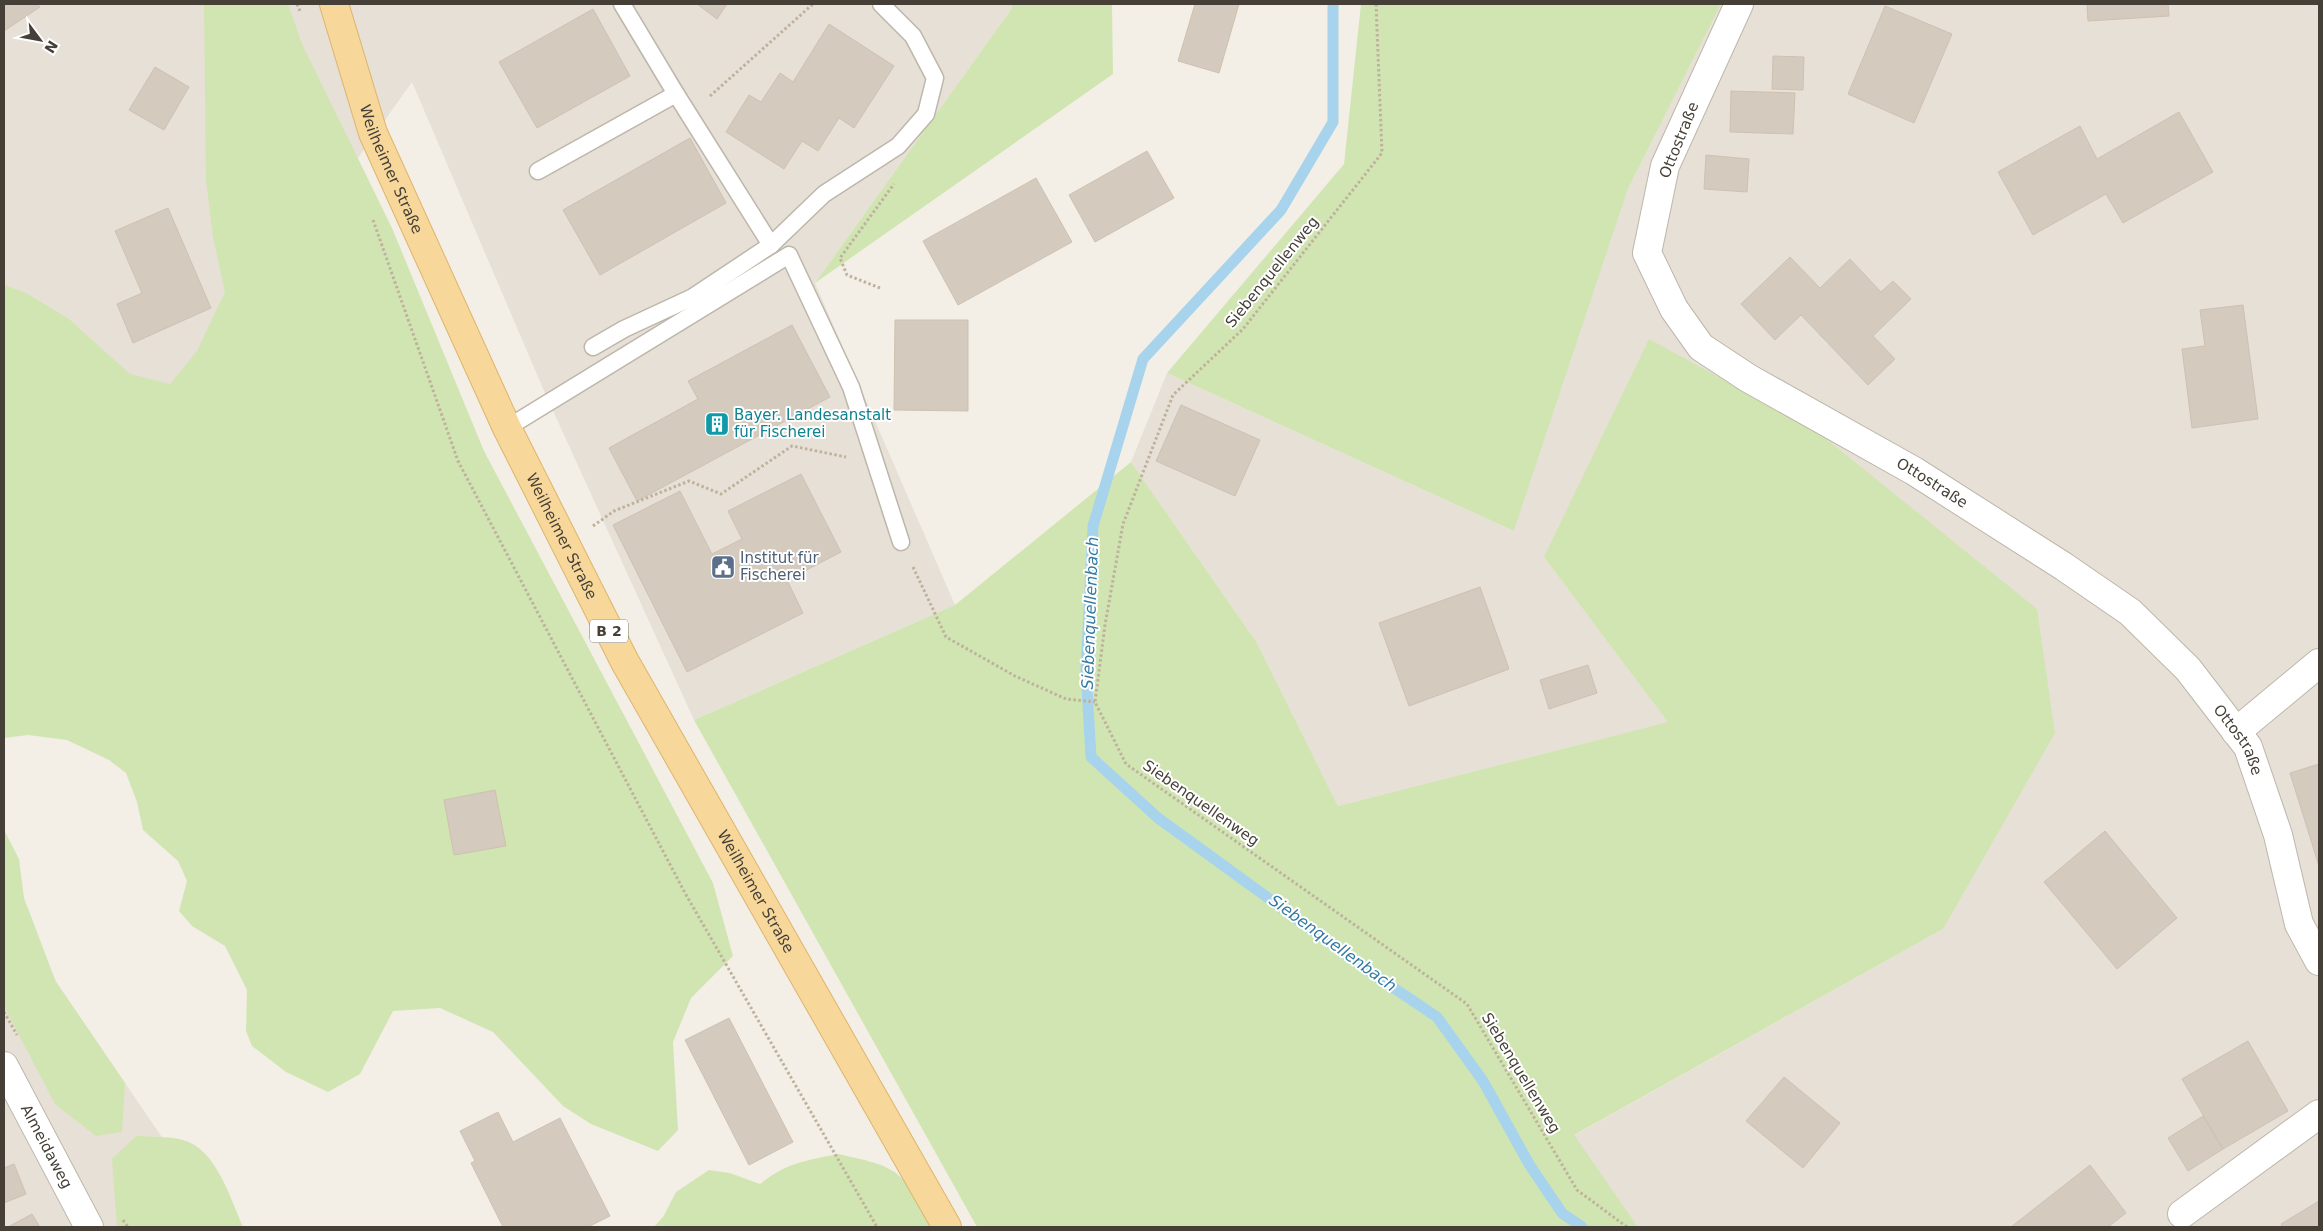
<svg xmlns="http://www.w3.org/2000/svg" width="2323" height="1231" font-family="'DejaVu Sans',sans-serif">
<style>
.residential{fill:#e6e0d6}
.green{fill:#d1e5b2}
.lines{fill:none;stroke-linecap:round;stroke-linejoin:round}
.stream{stroke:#a7d4ec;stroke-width:11}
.building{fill:#d4cabd;stroke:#cec1b1}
.lane-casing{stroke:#beb6aa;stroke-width:19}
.street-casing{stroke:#beb6aa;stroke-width:30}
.primary-casing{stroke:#ddb46b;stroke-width:30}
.path{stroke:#bfb19c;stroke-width:3;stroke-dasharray:2.5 2.5;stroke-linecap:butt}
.lane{stroke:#fff;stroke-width:16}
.street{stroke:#fff;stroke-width:28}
.primary{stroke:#f8d89a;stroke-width:28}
.labels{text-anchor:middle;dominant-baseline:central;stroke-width:4;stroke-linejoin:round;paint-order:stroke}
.shield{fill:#fff;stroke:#7d7973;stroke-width:1}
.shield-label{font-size:14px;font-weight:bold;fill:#453f37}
.street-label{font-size:15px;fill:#453f37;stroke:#fff}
.culture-label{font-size:15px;fill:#0d838f;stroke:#fff;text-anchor:start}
.service-label{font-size:15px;fill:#4e5e75;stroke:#fff;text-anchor:start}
.water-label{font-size:16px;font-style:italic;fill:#347aa3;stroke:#fff}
</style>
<rect width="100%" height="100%" fill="#f3efe7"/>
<g class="residential">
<path d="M4,4H1012V8L815,283L955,605L694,720L544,391L412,82L162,433L4,515Z"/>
<path d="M1721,4H2319V1227H1638L1573,1136L1943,929L1544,557L1669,722L1338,806L1257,643L1131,462L1167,373L1514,531L1628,189Z"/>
<path d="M4,905L125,1083L223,1227H4Z"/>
</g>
<g class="green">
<path d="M204,4H288L302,44L392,228L484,451L713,883L733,956L691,998L673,1042L678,1130L658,1151L591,1124L563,1106L493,1032L440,1008L393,1011L360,1074L328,1092L286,1072L252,1046L246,1031L247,990L225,946L192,926L179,911L187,881L178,861L143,830L137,802L126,773L109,760L67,740L28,735L4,738V285L26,293L69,319L130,374L170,384L197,351L225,292L213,237L206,180Z"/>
<path d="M1012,4H1112L1113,74L815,283L1012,8Z"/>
<path d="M1361,4H1721L1628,189L1514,531L1167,373L1344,164Z"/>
<path d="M1649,339L1814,429L2037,609L2055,733L1943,929L1574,1135L1638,1227H977L694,720L955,605L1131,462L1257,643L1338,806L1668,722L1544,557Z"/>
<path d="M4,830L19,859L24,898L56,982L125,1083L122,1132L96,1136L55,1104L4,1006Z"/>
<path d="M136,1136C151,1137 169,1136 183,1140C216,1148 231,1200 243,1227H117L112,1159Z"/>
<path d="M839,1154C857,1159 883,1162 897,1174C914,1188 927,1209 937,1227H654L663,1217L676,1192L709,1170L730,1173L760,1184C786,1163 807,1160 839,1154Z"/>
</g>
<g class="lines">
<path class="stream" d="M1333,4V122L1281,210L1143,359L1093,526L1086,671L1091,757L1158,818L1370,972L1437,1017L1483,1081L1529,1164L1562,1213L1582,1227"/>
</g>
<g class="building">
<path d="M4,4H37L40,7L4,31Z"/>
<path d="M697,4H727L717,19Z"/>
<path d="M1195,4H1239L1219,73L1178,61Z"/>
<path d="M2087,4H2168L2169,16L2088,21Z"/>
<path d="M1885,6L1952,34L1914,123L1848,94Z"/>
<path d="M593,9L630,76L537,128L499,62Z"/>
<path d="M829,24L894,66L854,128L839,118L818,151L802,141L784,169L726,132L749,95L761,102L780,73L793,82Z"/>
<path d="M1773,56L1804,57L1803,90L1772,89Z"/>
<path d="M155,67L189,87L164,130L129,110Z"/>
<path d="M1731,91L1795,93L1793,134L1730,132Z"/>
<path d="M2179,112L2213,172L2123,223L2106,194L2033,235L1998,172L2080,126L2097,159Z"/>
<path d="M690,138L726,203L600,275L563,210Z"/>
<path d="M1147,151L1174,198L1095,242L1069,195Z"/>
<path d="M1706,155L1749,159L1747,192L1704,189Z"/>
<path d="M1036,178L1072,242L958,305L923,241Z"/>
<path d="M168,208L211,308L133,343L117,304L142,293L115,231Z"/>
<path d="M1790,257L1820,288L1850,259L1881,292L1893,281L1911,299L1873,336L1895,359L1868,385L1801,315L1775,340L1741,304Z"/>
<path d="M2243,305L2258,419L2192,428L2182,349L2205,346L2200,310Z"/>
<path d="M895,320H968V411L894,410Z"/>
<path d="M792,325L830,397L637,501L609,448L698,399L688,381Z"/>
<path d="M1181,405L1260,440L1235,496L1156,461Z"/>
<path d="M801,474L841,552L787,580L803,613L687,672L613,525L680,491L712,554L742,539L728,511Z"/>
<path d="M1480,587L1509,669L1409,706L1379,623Z"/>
<path d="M1588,665L1597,693L1549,709L1540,680Z"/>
<path d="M2319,764V866L2290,773Z"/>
<path d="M495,790L506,846L454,855L444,800Z"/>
<path d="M2105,831L2177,918L2117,969L2044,882Z"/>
<path d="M729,1018L793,1142L749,1165L685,1040Z"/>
<path d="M2248,1041L2288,1111L2223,1149L2182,1079Z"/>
<path d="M1784,1077L1840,1123L1803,1168L1746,1121Z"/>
<path d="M498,1112L513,1142L560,1118L610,1216L588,1227H503L471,1163L475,1161L460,1131Z"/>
<path d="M2203,1116L2223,1149L2188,1171L2168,1138Z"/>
<path d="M14,1164L26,1194L4,1203V1168Z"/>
<path d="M2090,1165L2126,1213L2108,1227H2011Z"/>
<path d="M2319,1201V1227H2283L2281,1224Z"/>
<path d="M32,1214L40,1227H8Z"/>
</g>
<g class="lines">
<defs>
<g id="lane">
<path d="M622,4L676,94L771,245"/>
<path d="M538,171L676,94"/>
<path d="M593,347L624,329L693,297L771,245L824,194L898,146L926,114L935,78L913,36L881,4"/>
<path d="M507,428L789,255L851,387L901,542"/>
</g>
<g id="street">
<path id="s1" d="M1739,4L1665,166L1647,253L1674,309L1701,347L1748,378L1914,471L2063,566L2130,612L2188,669L2248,747L2278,835L2299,924L2319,961"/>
<path d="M2236,732L2319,663"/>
<path id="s2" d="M4,1066L89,1227"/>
<path d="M2182,1214L2319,1114"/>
</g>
<g id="primary">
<path id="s3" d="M334,4L373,133L507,428L625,662L947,1227"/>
</g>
</defs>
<use href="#lane" class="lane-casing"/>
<use href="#street" class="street-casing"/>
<use href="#primary" class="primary-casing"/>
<g class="path">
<path d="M297,4L300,11"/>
<path d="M1376,4L1382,153L1243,329L1173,395L1123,524L1105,625L1095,702L1126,764L1467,1004L1577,1190L1627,1227"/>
<path d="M710,96L813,4"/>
<path d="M373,220L458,461L685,893L877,1227"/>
<path d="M880,288L847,275L840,258L894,184"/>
<path d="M593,526L614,511L689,481L721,494L792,446L846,457"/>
<path d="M913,567L946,637L1015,676L1066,699L1095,702"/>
<path d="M4,1012L17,1035"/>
<path d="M123,1220L128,1227"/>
</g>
<use href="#lane" class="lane"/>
<use href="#street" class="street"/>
<use href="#primary" class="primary"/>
</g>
<defs>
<symbol id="building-square" viewBox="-11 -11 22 22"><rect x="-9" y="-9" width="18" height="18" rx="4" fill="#0f9aa8" stroke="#fff"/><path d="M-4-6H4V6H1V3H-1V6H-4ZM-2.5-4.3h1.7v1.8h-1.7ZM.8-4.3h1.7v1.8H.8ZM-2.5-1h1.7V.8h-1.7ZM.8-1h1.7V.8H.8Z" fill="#fff"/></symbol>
<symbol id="civic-square" viewBox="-11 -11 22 22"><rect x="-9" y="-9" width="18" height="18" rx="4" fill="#5c6f8a" stroke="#fff"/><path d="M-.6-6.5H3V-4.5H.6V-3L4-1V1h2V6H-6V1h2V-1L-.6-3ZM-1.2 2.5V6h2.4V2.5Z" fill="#fff"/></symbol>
</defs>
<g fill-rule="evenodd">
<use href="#building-square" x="703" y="410" width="28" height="28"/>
<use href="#civic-square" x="709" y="553" width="28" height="28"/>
</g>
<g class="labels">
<rect class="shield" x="590" y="619.5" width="38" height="23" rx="4"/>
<g class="shield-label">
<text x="609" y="631">B 2</text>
</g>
<g class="street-label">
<text transform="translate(1679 140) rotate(-68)">Ottostraße</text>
<text stroke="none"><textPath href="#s3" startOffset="175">Weilheimer Straße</textPath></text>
<text transform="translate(1272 272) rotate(-51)">Siebenquellenweg</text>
<text stroke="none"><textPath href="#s1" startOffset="644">Ottostraße</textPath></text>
<text stroke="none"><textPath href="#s3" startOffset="580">Weilheimer Straße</textPath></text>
<text stroke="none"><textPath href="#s1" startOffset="1049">Ottostraße</textPath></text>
<text transform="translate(1201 803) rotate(35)">Siebenquellenweg</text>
<text stroke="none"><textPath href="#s3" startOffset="985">Weilheimer Straße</textPath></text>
<text transform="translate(1521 1073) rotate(59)">Siebenquellenweg</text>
<text stroke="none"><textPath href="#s2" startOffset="91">Almeidaweg</textPath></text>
</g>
<g class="culture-label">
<text x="734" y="415">Bayer. Landesanstalt<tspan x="734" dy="17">für Fischerei</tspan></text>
</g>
<g class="service-label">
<text x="740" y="558">Institut für<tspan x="740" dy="17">Fischerei</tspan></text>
</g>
<g class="water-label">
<text transform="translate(1090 613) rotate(-88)">Siebenquellenbach</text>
<text transform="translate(1333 943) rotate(36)">Siebenquellenbach</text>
</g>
</g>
<rect width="2323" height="1231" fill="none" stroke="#453f37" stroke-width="10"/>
<g transform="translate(40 40) rotate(122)" stroke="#ffffff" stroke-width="4" paint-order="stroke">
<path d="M0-4L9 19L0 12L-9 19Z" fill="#453f37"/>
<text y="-8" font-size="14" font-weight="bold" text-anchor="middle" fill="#453f37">N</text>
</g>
</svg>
